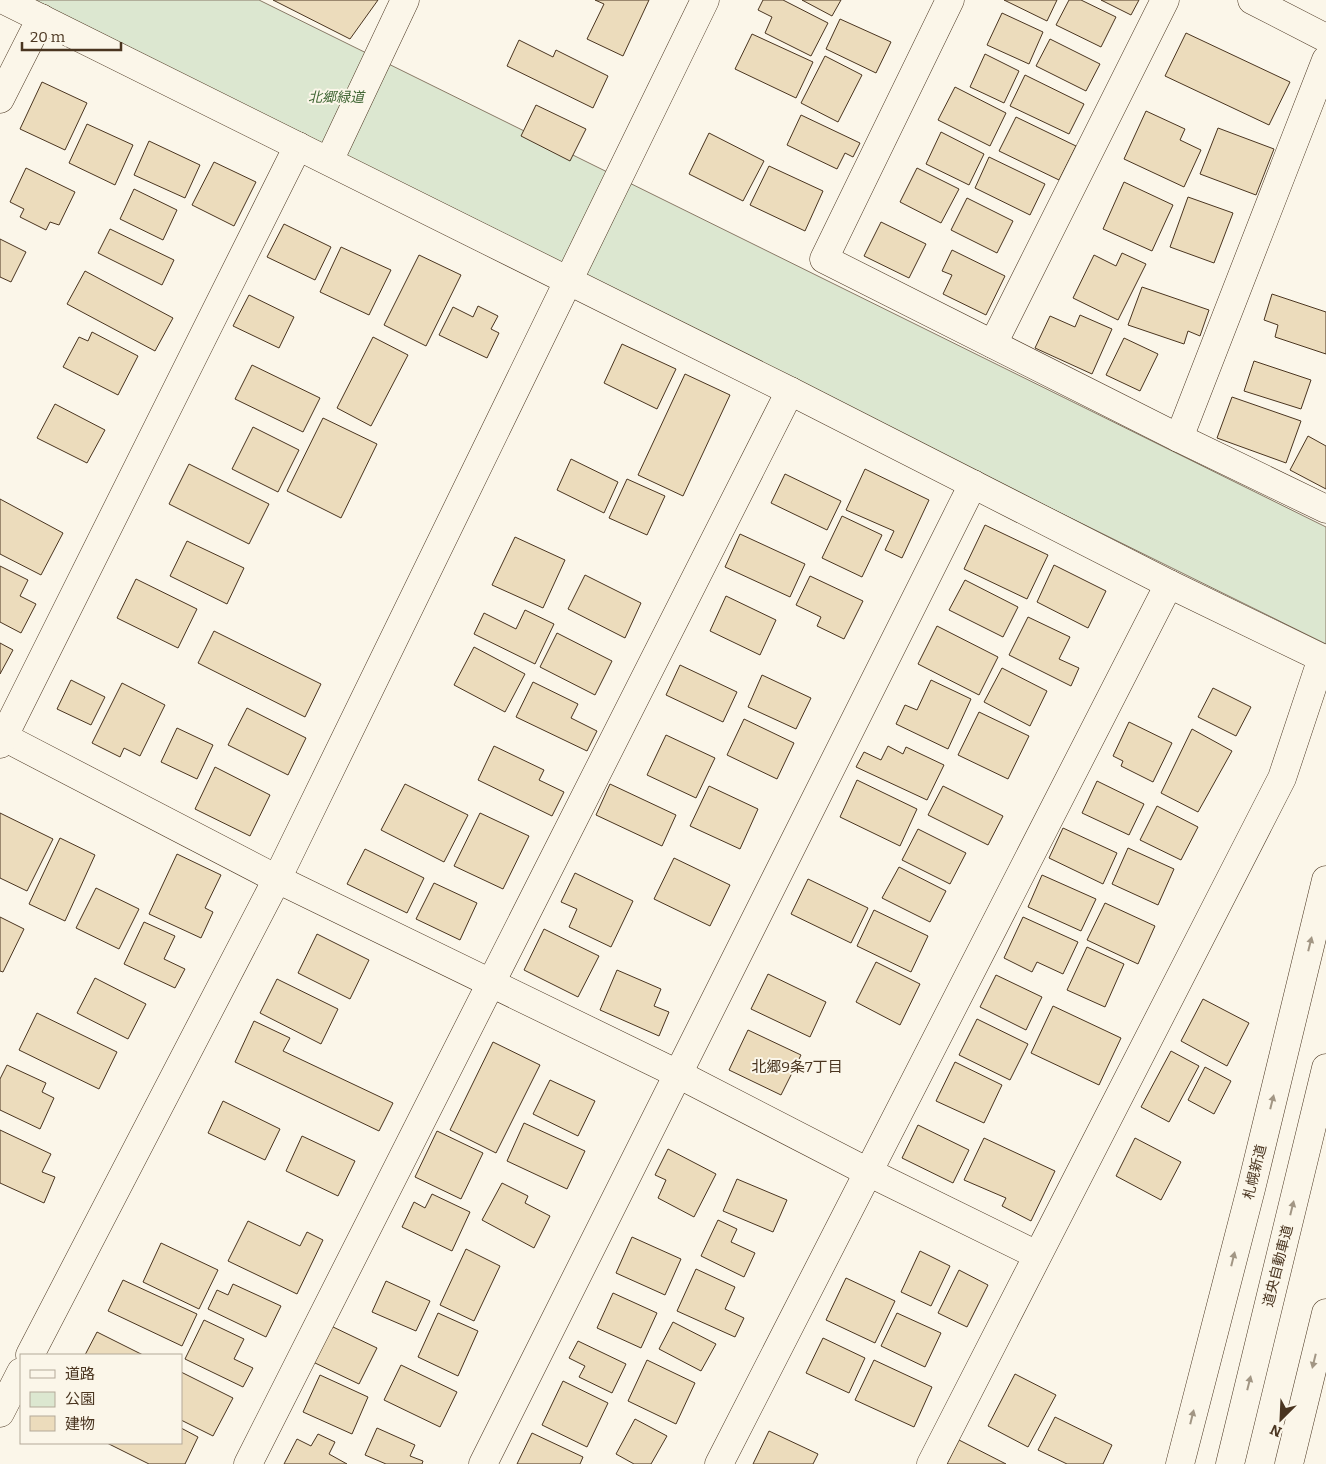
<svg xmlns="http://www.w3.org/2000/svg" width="1326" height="1464" font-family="Bitter,'Noto Sans JP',serif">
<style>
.green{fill:#dce7d0;stroke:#887966}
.building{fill:#ecdcbc;stroke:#4a3520}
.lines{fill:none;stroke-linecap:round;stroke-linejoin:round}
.street-casing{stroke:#4a3520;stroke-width:29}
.secondary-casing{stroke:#4a3520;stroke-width:29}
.highway-casing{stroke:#4a3520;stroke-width:29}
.street{stroke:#fbf6e9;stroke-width:28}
.secondary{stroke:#fbf6e9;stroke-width:28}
.highway{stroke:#fbf6e9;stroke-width:28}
.oneway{fill:#a29684}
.labels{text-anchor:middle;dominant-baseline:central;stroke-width:4;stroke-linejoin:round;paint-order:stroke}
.park-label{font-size:14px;font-style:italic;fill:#436837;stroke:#fbf6e9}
.street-label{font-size:14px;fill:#4a3520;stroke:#fbf6e9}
.neighbourhood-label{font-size:15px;fill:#4a3520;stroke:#fbf6e9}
</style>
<rect width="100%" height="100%" fill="#fbf6e9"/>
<path class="green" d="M21,0H259L1326,527V644Z"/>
<g class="building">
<path d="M273,0H378L350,39Z"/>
<path d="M595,0H649L623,56L587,39L604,4Z"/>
<path d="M763,0H783L828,23L811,56L765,33L772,17L758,10Z"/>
<path d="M802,0H841L832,16Z"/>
<path d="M1004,0H1057L1047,21Z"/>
<path d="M1069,0H1081L1116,17L1101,47L1056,25Z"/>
<path d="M1101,0H1139L1131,15Z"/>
<path d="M1002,13L1043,32L1029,64L987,45Z"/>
<path d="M840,19L891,42L876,73L826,49Z"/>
<path d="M1186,33L1290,82L1269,125L1165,76Z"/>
<path d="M752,34L813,62L796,98L735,69Z"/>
<path d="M1050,39L1100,64L1086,91L1036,66Z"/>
<path d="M519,40L553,57L556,50L608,76L593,108L507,66Z"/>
<path d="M985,54L1019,71L1004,103L970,87Z"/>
<path d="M825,56L862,75L838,122L801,103Z"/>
<path d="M1025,75L1084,104L1069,134L1010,106Z"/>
<path d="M42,82L87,103L65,150L20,129Z"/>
<path d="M955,87L1006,113L990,146L938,120Z"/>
<path d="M536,105L586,129L570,161L521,136Z"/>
<path d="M1146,111L1185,129L1180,140L1201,150L1184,187L1124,159Z"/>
<path d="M801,115L860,143L853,157L845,153L837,169L787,145Z"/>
<path d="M1016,117L1076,146L1059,180L999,151Z"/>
<path d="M87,124L133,145L115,185L69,163Z"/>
<path d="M1218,128L1274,149L1256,195L1200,174Z"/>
<path d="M941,132L984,154L969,185L926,164Z"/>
<path d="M709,133L764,161L743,201L689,174Z"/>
<path d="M149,141L200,165L185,198L134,175Z"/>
<path d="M989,157L1045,184L1030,215L975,188Z"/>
<path d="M214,162L256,182L234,226L192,205Z"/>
<path d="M769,166L823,191L805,231L750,205Z"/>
<path d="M26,168L75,192L59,225L50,222L46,230L20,217L24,209L10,202Z"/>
<path d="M917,168L959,189L941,223L900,202Z"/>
<path d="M1124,182L1173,205L1152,251L1103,229Z"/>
<path d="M134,189L177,210L163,240L120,219Z"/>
<path d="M1188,197L1233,213L1214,263L1170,247Z"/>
<path d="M967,198L1013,221L997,253L951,230Z"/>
<path d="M881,222L926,244L909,278L864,256Z"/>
<path d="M284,224L331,247L315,280L267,257Z"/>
<path d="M110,229L174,260L162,285L98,253Z"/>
<path d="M0,239L26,252L11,282L0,277Z"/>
<path d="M341,247L391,270L369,315L320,292Z"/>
<path d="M952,250L1005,276L986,315L943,294L952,275L942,271Z"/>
<path d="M1122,253L1146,264L1118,320L1073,298L1094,255L1116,266Z"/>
<path d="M419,255L461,275L426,346L384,325Z"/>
<path d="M85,271L173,318L155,351L67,304Z"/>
<path d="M1142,287L1209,310L1200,336L1188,331L1184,344L1128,325Z"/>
<path d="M1272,294L1326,312V354L1275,337L1278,325L1264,320Z"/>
<path d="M249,295L294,317L279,348L233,326Z"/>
<path d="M478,306L498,316L491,329L499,333L487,358L439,335L453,307L473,317Z"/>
<path d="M1080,315L1112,329L1092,374L1035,348L1050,316L1075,327Z"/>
<path d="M92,332L138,356L118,395L63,367L79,337L88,341Z"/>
<path d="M373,337L408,355L371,426L337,408Z"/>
<path d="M1124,338L1158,354L1140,391L1106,375Z"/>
<path d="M622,344L676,369L657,409L604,383Z"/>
<path d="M1254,361L1311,380L1301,409L1244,391Z"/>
<path d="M252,365L320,398L303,432L235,399Z"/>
<path d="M685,374L730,395L683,496L638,475Z"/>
<path d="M1232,397L1301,421L1286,463L1217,438Z"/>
<path d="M55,404L105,430L87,463L37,438Z"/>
<path d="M323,418L377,444L341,518L287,491Z"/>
<path d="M253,427L299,450L278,492L232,469Z"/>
<path d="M1308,436L1326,446V489L1290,470Z"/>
<path d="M571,459L618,482L604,513L557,490Z"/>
<path d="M189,464L269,504L249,544L169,504Z"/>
<path d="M865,469L929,500L902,558L885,550L894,531L846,510Z"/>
<path d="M785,474L841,501L827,530L771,503Z"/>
<path d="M627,479L665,496L647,535L609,518Z"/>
<path d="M0,499L63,533L41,575L0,554Z"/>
<path d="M842,516L882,535L862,577L822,558Z"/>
<path d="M985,525L1048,555L1027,599L964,569Z"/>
<path d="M740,534L805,564L790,597L725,567Z"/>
<path d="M515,537L565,560L543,608L492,585Z"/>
<path d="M187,541L244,568L227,604L170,576Z"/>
<path d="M1054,565L1106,591L1088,628L1037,602Z"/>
<path d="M0,566L28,580L20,596L36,604L21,633L0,622Z"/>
<path d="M585,575L641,603L625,638L568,609Z"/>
<path d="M810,576L863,601L844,639L817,626L821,617L796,605Z"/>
<path d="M136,579L197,609L178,648L117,618Z"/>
<path d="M965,580L1018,607L1003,637L949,610Z"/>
<path d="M726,596L776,620L760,655L710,631Z"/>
<path d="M525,610L554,624L535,664L474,634L484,613L516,629Z"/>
<path d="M1028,617L1070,637L1059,659L1079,668L1071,686L1009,655Z"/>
<path d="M937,626L998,657L979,695L918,664Z"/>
<path d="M214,631L321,684L305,717L198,663Z"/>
<path d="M557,633L612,661L595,695L540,667Z"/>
<path d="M0,643L13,650L0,674Z"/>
<path d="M474,647L525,674L505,712L454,685Z"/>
<path d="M680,665L737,692L723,722L666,695Z"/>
<path d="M1002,668L1047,691L1030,726L984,702Z"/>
<path d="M762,675L811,698L796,729L748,707Z"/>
<path d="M71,680L105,697L91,725L57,709Z"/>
<path d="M931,680L971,699L948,749L896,724L905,705L917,710Z"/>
<path d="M533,682L578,704L571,718L597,731L587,751L516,717Z"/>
<path d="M122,683L165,705L140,756L124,748L120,757L92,743Z"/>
<path d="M1213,688L1251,707L1236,736L1198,717Z"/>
<path d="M247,708L306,738L288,775L228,745Z"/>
<path d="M979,712L1029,736L1008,779L958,755Z"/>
<path d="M744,719L794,743L777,779L727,755Z"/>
<path d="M1129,722L1172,743L1153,782L1121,766L1123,761L1113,756Z"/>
<path d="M177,728L213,745L197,779L161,762Z"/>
<path d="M1192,729L1232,751L1198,812L1161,793Z"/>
<path d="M666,735L715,758L696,798L647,775Z"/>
<path d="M494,746L544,770L539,780L564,792L552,816L478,780Z"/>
<path d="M888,746L903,754L906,747L944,765L927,800L856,767L864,752L881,760Z"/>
<path d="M215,767L270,795L250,836L195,809Z"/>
<path d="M857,780L917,809L900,846L840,817Z"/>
<path d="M1097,781L1144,804L1129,835L1082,813Z"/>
<path d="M405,784L468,815L444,862L381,830Z"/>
<path d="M610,784L676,815L662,846L596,815Z"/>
<path d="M709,786L758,809L740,849L690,826Z"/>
<path d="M943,786L1003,816L988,845L928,815Z"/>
<path d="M1157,806L1198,827L1181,860L1140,840Z"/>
<path d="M0,813L53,839L27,891L0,878Z"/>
<path d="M480,813L529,836L503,889L454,866Z"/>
<path d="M1063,828L1117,853L1103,884L1049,858Z"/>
<path d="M918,829L966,853L950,884L902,860Z"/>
<path d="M60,838L95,855L65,921L29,904Z"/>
<path d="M1128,848L1174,869L1158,905L1112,884Z"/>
<path d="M365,849L424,878L407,913L347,884Z"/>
<path d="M177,854L221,875L205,908L213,912L201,938L149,914Z"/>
<path d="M674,858L730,885L710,926L654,899Z"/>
<path d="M899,867L946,891L930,922L882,898Z"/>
<path d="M575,873L633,901L611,947L569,927L577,909L561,902Z"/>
<path d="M1042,875L1096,899L1081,931L1028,907Z"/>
<path d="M808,879L868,908L851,943L791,914Z"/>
<path d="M434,883L477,903L460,940L416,919Z"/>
<path d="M96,888L139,909L119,949L76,928Z"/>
<path d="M1105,903L1155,926L1138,964L1087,940Z"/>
<path d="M874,910L928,936L911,972L857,946Z"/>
<path d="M0,917L24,929L3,972L0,971Z"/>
<path d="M1023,917L1078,942L1063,974L1037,962L1032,972L1004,958Z"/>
<path d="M144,922L175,936L164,959L185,969L175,988L124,964Z"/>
<path d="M544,929L599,956L578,997L524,970Z"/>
<path d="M317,934L369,960L350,999L298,973Z"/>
<path d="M1087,947L1124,964L1105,1007L1067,990Z"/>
<path d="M876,962L920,984L900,1025L856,1002Z"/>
<path d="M617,970L661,989L654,1006L669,1012L659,1036L600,1010Z"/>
<path d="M768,974L826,1002L810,1037L751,1009Z"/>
<path d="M996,975L1042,997L1026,1030L980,1007Z"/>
<path d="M95,978L146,1004L128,1039L77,1013Z"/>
<path d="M277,979L338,1009L321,1044L260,1013Z"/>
<path d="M1203,999L1249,1023L1227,1066L1181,1041Z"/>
<path d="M1053,1006L1121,1038L1099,1085L1031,1053Z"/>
<path d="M37,1013L117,1052L99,1089L19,1050Z"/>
<path d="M977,1019L1028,1044L1010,1080L959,1055Z"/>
<path d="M254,1021L290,1038L283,1051L393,1103L379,1131L235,1062Z"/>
<path d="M748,1030L801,1055L781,1095L729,1070Z"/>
<path d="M493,1042L540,1065L496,1153L450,1130Z"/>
<path d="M1171,1051L1199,1066L1169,1122L1141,1107Z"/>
<path d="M955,1062L1002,1085L984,1123L936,1101Z"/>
<path d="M7,1065L46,1083L42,1092L54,1098L40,1129L0,1110V1079Z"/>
<path d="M1205,1067L1231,1081L1214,1114L1188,1100Z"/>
<path d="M550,1080L595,1101L578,1136L533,1114Z"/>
<path d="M223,1101L280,1129L265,1160L208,1133Z"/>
<path d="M524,1123L585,1151L567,1189L507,1161Z"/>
<path d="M918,1125L969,1150L953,1183L902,1158Z"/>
<path d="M0,1130L51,1154L42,1172L55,1177L44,1203L0,1183Z"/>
<path d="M437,1131L483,1153L461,1199L415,1177Z"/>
<path d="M302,1136L355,1161L338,1196L286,1171Z"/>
<path d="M984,1138L1055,1171L1031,1221L1002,1206L1006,1198L964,1180Z"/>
<path d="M1135,1138L1181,1162L1161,1200L1116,1176Z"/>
<path d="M668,1149L716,1174L694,1217L658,1198L666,1180L655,1175Z"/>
<path d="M737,1179L787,1200L773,1232L723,1211Z"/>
<path d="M502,1183L528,1196L525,1203L550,1216L534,1248L482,1220Z"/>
<path d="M432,1194L470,1212L452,1251L402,1227L414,1202L425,1208Z"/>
<path d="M718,1220L737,1229L731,1242L755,1253L744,1277L701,1256Z"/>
<path d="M248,1221L300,1246L307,1232L323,1240L297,1294L228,1261Z"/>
<path d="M632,1237L681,1259L665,1295L616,1273Z"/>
<path d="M161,1243L218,1270L199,1309L143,1282Z"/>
<path d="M466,1249L500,1266L474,1321L440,1305Z"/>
<path d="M920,1251L950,1266L931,1306L901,1292Z"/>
<path d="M696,1269L735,1287L725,1309L744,1318L735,1337L677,1311Z"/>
<path d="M959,1270L988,1285L967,1327L938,1313Z"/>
<path d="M846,1278L895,1301L875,1343L826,1320Z"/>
<path d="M123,1280L197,1314L182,1346L108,1311Z"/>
<path d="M386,1281L430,1301L416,1331L372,1312Z"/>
<path d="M233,1284L281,1306L266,1337L208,1309L217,1290L228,1295Z"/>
<path d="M613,1293L657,1313L641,1348L597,1328Z"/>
<path d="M438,1313L478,1331L458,1376L418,1357Z"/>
<path d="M897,1313L941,1333L925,1367L881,1346Z"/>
<path d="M204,1320L244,1339L234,1359L253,1368L243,1387L185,1359Z"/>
<path d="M673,1322L716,1344L701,1371L659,1349Z"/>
<path d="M331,1326L377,1348L359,1384L313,1362Z"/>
<path d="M97,1332L143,1355H85Z"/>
<path d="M823,1338L865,1358L849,1393L806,1373Z"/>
<path d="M578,1341L626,1364L612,1393L579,1377L585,1366L569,1358Z"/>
<path d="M647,1360L695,1383L676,1424L628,1401Z"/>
<path d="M874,1360L932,1387L914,1427L855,1400Z"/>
<path d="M401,1365L457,1392L440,1427L384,1400Z"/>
<path d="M181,1372L233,1398L213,1436L181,1420Z"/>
<path d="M1015,1374L1056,1395L1028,1447L988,1426Z"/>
<path d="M320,1375L368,1397L352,1434L303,1412Z"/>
<path d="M563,1381L608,1403L587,1447L542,1425Z"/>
<path d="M1055,1417L1112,1445L1103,1464H1067L1038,1450Z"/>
<path d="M635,1419L667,1436L651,1464H634L616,1454Z"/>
<path d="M181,1428L198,1437L185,1464H149L107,1443H181Z"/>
<path d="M377,1428L415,1445L410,1456L423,1461L422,1464H386L365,1455Z"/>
<path d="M769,1431L818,1454L813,1464H753Z"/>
<path d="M532,1433L583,1457L580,1464H517Z"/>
<path d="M318,1434L335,1442L329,1454L347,1464H284L297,1439L311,1446Z"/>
<path d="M959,1440L1006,1464H947Z"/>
</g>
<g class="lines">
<defs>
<g id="street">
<path d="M4,0L790,391L1169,584L1326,660"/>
<path d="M950,0L824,259L1179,438L1326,509"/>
<path d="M1252,0L1326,38"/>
<path d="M0,99L41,18"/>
<path d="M329,161L405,0"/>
<path d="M993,344L1165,0"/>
<path d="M1179,438L1326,60"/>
<path d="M0,735L277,879L678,1074L868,1172L1037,1255"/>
<path d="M0,744L298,146"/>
<path d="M248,1464L790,391"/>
<path d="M483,1464L973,484"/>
<path d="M719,1464L1169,584"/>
<path d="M931,1464L1282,778L1322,658"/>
</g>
<g id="secondary">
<path d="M30,1355L277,879L705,0"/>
<path d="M0,1413L21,1372"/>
</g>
<g id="highway">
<path d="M1180,1464L1251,1189L1326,880"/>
<path d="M1230,1464L1326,1068"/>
<path d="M1289,1464L1326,1313"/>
</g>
</defs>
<use href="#street" class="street-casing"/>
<use href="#secondary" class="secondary-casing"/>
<use href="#highway" class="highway-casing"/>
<use href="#street" class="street"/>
<use href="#secondary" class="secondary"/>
<use href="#highway" class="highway"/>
</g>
<defs><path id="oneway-solid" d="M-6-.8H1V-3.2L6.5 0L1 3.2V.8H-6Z" transform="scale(1.25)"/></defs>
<g class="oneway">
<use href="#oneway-solid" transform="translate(1310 944) rotate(-76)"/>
<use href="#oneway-solid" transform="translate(1272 1102) rotate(-76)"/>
<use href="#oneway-solid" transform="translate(1292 1208) rotate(-76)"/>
<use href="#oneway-solid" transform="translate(1233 1259) rotate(-76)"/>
<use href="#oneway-solid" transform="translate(1314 1361) rotate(104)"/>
<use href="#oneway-solid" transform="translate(1249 1383) rotate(-76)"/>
<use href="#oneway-solid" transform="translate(1192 1417) rotate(-76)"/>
</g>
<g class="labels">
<g class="park-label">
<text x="336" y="97">北郷緑道</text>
</g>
<g class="street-label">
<text transform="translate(1255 1172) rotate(-76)">札幌新道</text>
<text transform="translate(1278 1266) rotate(-76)">道央自動車道</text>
</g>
<g class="neighbourhood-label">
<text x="797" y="1067">北郷9条7丁目</text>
</g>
</g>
<rect x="20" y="1354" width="162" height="90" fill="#fbf6e9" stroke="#b4a999"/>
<rect x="30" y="1370" width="25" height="8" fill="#fbf6e9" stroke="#b4a999"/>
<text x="65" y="1379" font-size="15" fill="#4a3520">道路</text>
<rect x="30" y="1392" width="25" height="15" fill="#dce7d0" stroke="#b4a999"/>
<text x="65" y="1404" font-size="15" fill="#4a3520">公園</text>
<rect x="30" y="1416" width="25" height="15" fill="#ecdcbc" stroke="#b4a999"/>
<text x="65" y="1429" font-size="15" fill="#4a3520">建物</text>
<g transform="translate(1281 1419) rotate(204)" stroke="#fbf6e9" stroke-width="4" paint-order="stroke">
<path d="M0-4L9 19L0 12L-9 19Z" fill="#4a3520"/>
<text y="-8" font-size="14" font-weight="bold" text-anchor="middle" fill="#4a3520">N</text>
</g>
<path d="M22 42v8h99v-8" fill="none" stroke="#4a3520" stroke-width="2.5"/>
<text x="30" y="42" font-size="15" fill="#4a3520" stroke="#fbf6e9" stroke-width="4" paint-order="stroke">20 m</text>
</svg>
